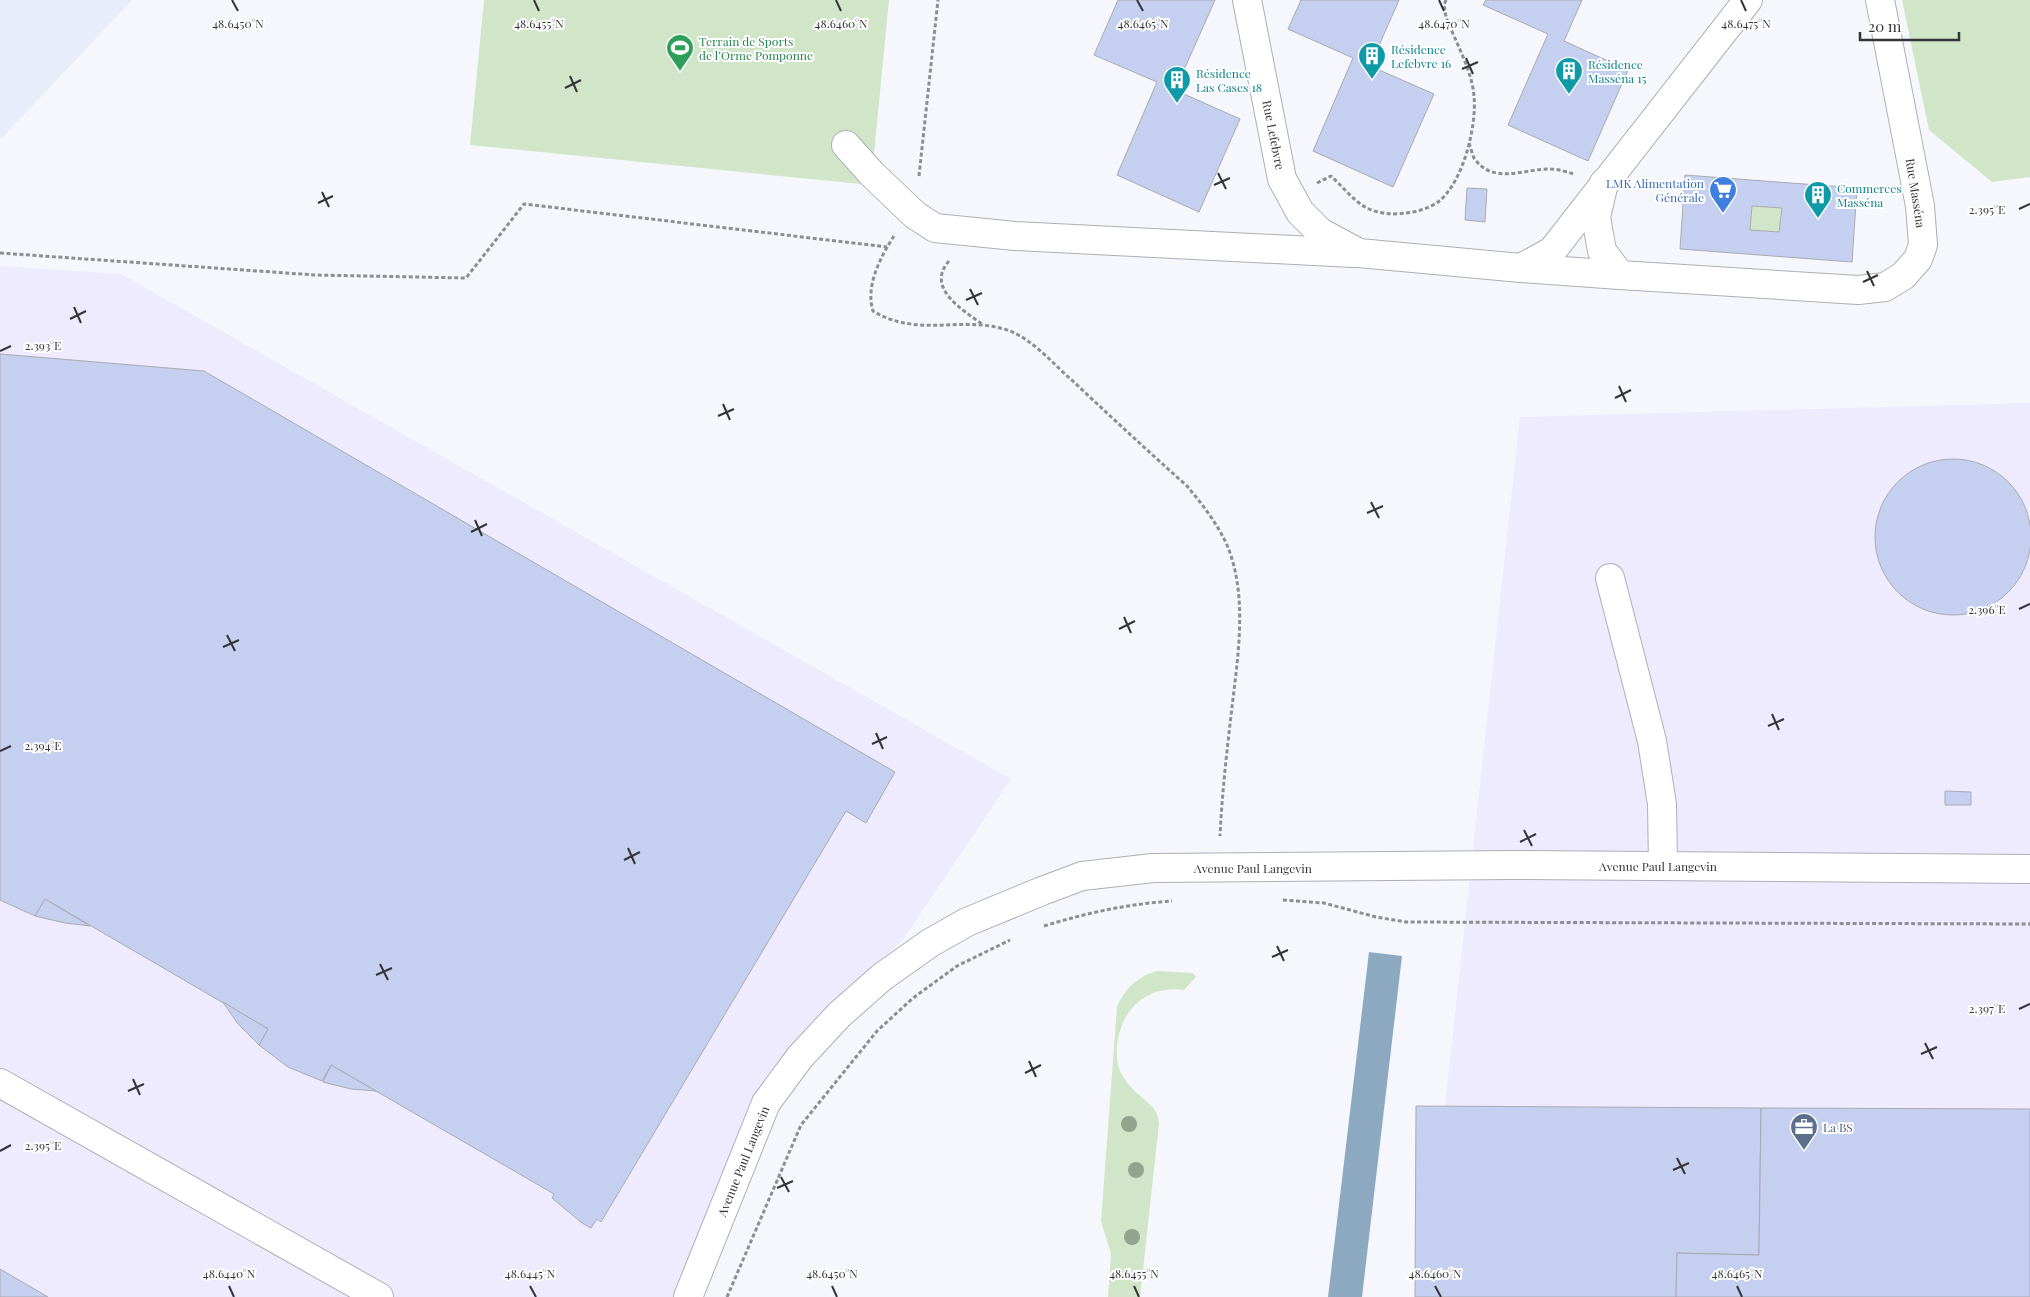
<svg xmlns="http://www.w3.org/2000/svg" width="2030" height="1297" font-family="'Playfair Display',serif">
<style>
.built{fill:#e9edfa}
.industrial{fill:#edebfd}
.green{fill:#d1e6c9}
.water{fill:#8da9c1}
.building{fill:#c5cfef;stroke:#a9aab0;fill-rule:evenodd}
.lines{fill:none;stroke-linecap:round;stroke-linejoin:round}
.minor-casing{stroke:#adafb5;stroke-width:30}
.path{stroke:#8c8e91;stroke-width:3;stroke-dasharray:4 2.5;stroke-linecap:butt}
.minor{stroke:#fff;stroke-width:28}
.tree{fill:#92a38e}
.ticks{fill:none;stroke:#333436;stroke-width:2}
.labels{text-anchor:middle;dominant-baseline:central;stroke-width:4;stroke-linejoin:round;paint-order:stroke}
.leisure-label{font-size:12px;fill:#27864d;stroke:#fff;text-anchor:start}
.culture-label{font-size:12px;fill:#0d838f;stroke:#fff;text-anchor:start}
.street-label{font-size:12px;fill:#333436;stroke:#fff}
.shop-label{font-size:12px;fill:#366cbe;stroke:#fff;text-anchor:end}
.service-label{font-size:12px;fill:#4e5e75;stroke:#fff;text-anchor:start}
.ticks-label{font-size:12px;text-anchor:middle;fill:#333436;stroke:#fff;stroke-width:4;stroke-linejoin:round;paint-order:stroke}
</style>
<rect width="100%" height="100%" fill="#f5f7fd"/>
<path class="built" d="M0,0H132L0,140Z"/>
<g class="industrial">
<path d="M0,266L121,274L1011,779L902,941L822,1011L760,1099L676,1297H0Z"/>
<path d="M2030,403V1189L1431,1235L1520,417Z"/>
</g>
<g class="green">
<path d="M484,0H889L871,185L470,145Z"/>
<path d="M1902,0H2030V177L1992,182L1929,130Z"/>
<path d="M1752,206L1782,208L1779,232L1750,230Z"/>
<path d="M1158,971L1193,973L1196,977L1184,990C1150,985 1124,1006 1118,1039C1116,1049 1116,1063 1121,1073C1125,1081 1131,1088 1138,1094C1148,1103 1159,1109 1159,1124L1140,1297H1108L1111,1254L1101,1221L1117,1007C1124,989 1139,975 1158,971Z"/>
</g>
<path class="water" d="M1369,952L1402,956L1362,1297H1328Z"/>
<g class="building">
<path d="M1118,0H1215L1175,90L1240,119L1199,212L1117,175L1157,82L1094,55Z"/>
<path d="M1301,0H1399L1370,66L1434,94L1393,187L1313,151L1353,58L1288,29Z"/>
<path d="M1486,0H1582L1564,41L1628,70L1588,161L1508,125L1548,34L1483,5Z"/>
<path d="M1685,175L1857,188L1852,262L1680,249ZM1752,206L1782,208L1779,232L1750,230Z"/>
<path d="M1467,188L1487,189L1485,222L1465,220Z"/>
<path d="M0,354L204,371L895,772L866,823L846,811L601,1222L597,1219L591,1228L582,1223L552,1198L554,1194L331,1065L322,1081L288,1067L259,1045L268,1029L45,899L35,916L0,900Z"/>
<circle cx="1953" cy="537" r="78"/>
<path d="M1945,791L1971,792V805H1945Z"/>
<path d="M45,899L90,926L65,923L35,916Z"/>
<path d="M223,1002L268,1029L259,1045L238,1024Z"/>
<path d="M331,1065L376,1091L351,1089L323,1082Z"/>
<path d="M1416,1106L1761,1108L1759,1255L1677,1253L1676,1297H1415Z"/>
<path d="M1761,1108L2030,1109V1297H1676L1677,1253L1759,1255Z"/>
<path d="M0,1269L48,1297H0Z"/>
</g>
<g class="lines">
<defs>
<g id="minor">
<path d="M1247,0L1282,179L1300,212L1320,232L1359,253L1521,268L1620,275"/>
<path d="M846,145L872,174L915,215L935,228L1015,236L1353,253"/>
<path d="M1604,183L1596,217L1602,251L1620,275L1858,290L1885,287L1903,276L1918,259L1923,245L1920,206L1880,0"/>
<path d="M1521,268L1552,251L1748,0"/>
<path d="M1610,578L1652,741L1662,804L1663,866"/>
<path d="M0,1083L379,1297"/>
<path d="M688,1297L766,1103L800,1057L839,1015L882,977L930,943L967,922L1042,891L1082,876L1153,868L1512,865L2030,869"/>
</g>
</defs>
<use href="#minor" class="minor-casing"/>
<g class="path">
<path d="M1469,143C1471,148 1472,154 1474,158C1493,186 1526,168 1551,169C1558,169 1567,172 1574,174"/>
<path d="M919,176L938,0"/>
<path d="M1317,183L1331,176C1342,186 1353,200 1365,207C1377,214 1393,215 1406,213C1417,212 1429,208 1438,202C1463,183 1477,126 1474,96C1472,70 1455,41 1446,17L1444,5L1446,0"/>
<path d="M894,236C881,256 865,286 873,311C919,339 963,314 1010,331C1035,341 1055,366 1075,383C1112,418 1149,452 1187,486C1202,504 1217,523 1227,545C1248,595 1238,656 1232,707C1227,750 1222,793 1220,836"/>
<path d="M0,253L315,275L466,278L524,204L887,247"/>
<path d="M949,261C925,288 963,310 982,324"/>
<path d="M1283,900L1324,903L1376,917L1406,922L2030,924"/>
<path d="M1044,926C1086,913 1128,904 1172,901"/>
<path d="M727,1297L801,1125L877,1031L913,998L957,966L1010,940"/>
</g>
<use href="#minor" class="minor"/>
</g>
<g class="tree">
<circle cx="1129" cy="1124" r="8"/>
<circle cx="1136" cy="1170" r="8"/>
<circle cx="1132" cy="1237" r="8"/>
</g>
<path class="ticks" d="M232,0L238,11M534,0L539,11M836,0L841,11M1137,0L1143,11M1439,0L1444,11M1741,0L1746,11M1466,58L1473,74M1462,69L1478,62M570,76L577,92M565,88L581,80M1218,173L1226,189M1214,185L1230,178M322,192L329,207M318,203L333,196M2019,209L2030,204M1867,271L1874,286M1863,282L1878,275M970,289L978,305M966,300L982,293M74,307L81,323M70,319L86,311M0,351L11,346M1619,386L1626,402M1615,398L1631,390M723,404L730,420M718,416L734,409M1371,502L1379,518M1367,513L1383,506M475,520L482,536M471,532L487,524M2019,609L2030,604M1124,617L1131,633M1119,629L1135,621M227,635L235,651M223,647L239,640M1772,714L1779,730M1768,726L1784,719M876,733L883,749M872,744L887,737M0,751L11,746M1524,830L1532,846M1520,842L1536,834M628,848L635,864M624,860L640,852M1277,946L1284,961M1272,957L1288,950M380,964L388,980M376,975L392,968M2019,1009L2030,1004M1925,1043L1933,1059M1921,1054L1937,1047M1029,1061L1036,1077M1025,1073L1041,1065M133,1079L140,1095M128,1091L144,1084M0,1151L11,1145M1677,1158L1685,1174M1673,1170L1689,1163M781,1177L789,1192M777,1188L793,1181M229,1286L234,1297M530,1286L536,1297M832,1286L837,1297M1134,1286L1139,1297M1435,1286L1441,1297M1737,1286L1742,1297"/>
<defs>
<symbol id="stadium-pin" viewBox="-11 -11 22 30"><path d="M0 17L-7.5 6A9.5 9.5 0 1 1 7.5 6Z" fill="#2e9e5b" stroke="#fff"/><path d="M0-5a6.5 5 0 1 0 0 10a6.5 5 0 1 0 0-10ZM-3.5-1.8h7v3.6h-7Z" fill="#fff"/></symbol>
<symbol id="building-pin" viewBox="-11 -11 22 30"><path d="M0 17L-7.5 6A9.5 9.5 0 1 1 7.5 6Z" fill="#0f9aa8" stroke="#fff"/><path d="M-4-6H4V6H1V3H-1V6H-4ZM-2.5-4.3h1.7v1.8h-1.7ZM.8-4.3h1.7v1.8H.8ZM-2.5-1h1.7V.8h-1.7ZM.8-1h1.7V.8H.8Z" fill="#fff"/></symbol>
<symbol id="supermarket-pin" viewBox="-11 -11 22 30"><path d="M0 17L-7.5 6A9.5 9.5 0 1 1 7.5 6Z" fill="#3f7fe0" stroke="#fff"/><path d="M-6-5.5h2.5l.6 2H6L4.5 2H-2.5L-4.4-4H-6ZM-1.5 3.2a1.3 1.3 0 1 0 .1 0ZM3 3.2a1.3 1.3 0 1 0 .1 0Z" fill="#fff"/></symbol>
<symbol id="office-pin" viewBox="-11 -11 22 30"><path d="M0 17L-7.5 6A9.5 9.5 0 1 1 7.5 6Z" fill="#5c6f8a" stroke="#fff"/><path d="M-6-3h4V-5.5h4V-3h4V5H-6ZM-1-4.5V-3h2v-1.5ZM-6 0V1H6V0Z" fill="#fff"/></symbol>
</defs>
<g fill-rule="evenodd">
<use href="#stadium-pin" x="664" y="32" width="32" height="43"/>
<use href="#building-pin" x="1356" y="40" width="32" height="43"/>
<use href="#building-pin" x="1553" y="55" width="32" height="43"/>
<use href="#building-pin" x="1161" y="64" width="32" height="43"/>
<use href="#supermarket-pin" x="1707" y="174" width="32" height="43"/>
<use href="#building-pin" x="1802" y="179" width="32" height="43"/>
<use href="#office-pin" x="1788" y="1111" width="32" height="43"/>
</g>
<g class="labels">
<g class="leisure-label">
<text x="699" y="41">Terrain de Sports<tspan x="699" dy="14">de l’Orme Pomponne</tspan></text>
</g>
<g class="culture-label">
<text x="1391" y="49">Résidence<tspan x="1391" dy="14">Lefebvre 16</tspan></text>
<text x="1588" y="64">Résidence<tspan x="1588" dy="14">Masséna 15</tspan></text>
<text x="1196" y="73">Résidence<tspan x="1196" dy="14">Las Cases 18</tspan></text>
<text x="1837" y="188">Commerces<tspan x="1837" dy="14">Masséna</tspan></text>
</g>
<g class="street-label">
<text transform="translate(1274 135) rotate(79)">Rue Lefebvre</text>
<text transform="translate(1916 193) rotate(81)">Rue Masséna</text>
<text x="1658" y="866">Avenue Paul Langevin</text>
<text x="1253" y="868">Avenue Paul Langevin</text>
<text transform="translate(743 1161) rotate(-68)">Avenue Paul Langevin</text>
</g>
<g class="shop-label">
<text x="1704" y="183">LMK Alimentation<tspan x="1704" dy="14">Générale</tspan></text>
</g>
<g class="service-label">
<text x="1823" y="1127">La BS</text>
</g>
</g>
<g class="ticks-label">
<text x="238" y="28">48.6450°N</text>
<text x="539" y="28">48.6455°N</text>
<text x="841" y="28">48.6460°N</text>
<text x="1143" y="28">48.6465°N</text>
<text x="1444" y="28">48.6470°N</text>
<text x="1746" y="28">48.6475°N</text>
<text x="1987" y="214">2.395°E</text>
<text x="43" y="350">2.393°E</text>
<text x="1987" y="614">2.396°E</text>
<text x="43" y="750">2.394°E</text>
<text x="1987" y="1013">2.397°E</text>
<text x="43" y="1150">2.395°E</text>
<text x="229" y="1278">48.6440°N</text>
<text x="530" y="1278">48.6445°N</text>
<text x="832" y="1278">48.6450°N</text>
<text x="1134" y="1278">48.6455°N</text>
<text x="1435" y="1278">48.6460°N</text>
<text x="1737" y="1278">48.6465°N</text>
</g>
<path d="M1860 32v8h99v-8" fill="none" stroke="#333436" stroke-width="2.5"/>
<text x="1868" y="32" font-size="15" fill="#333436" stroke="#ffffff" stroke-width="4" paint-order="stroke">20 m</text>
</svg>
